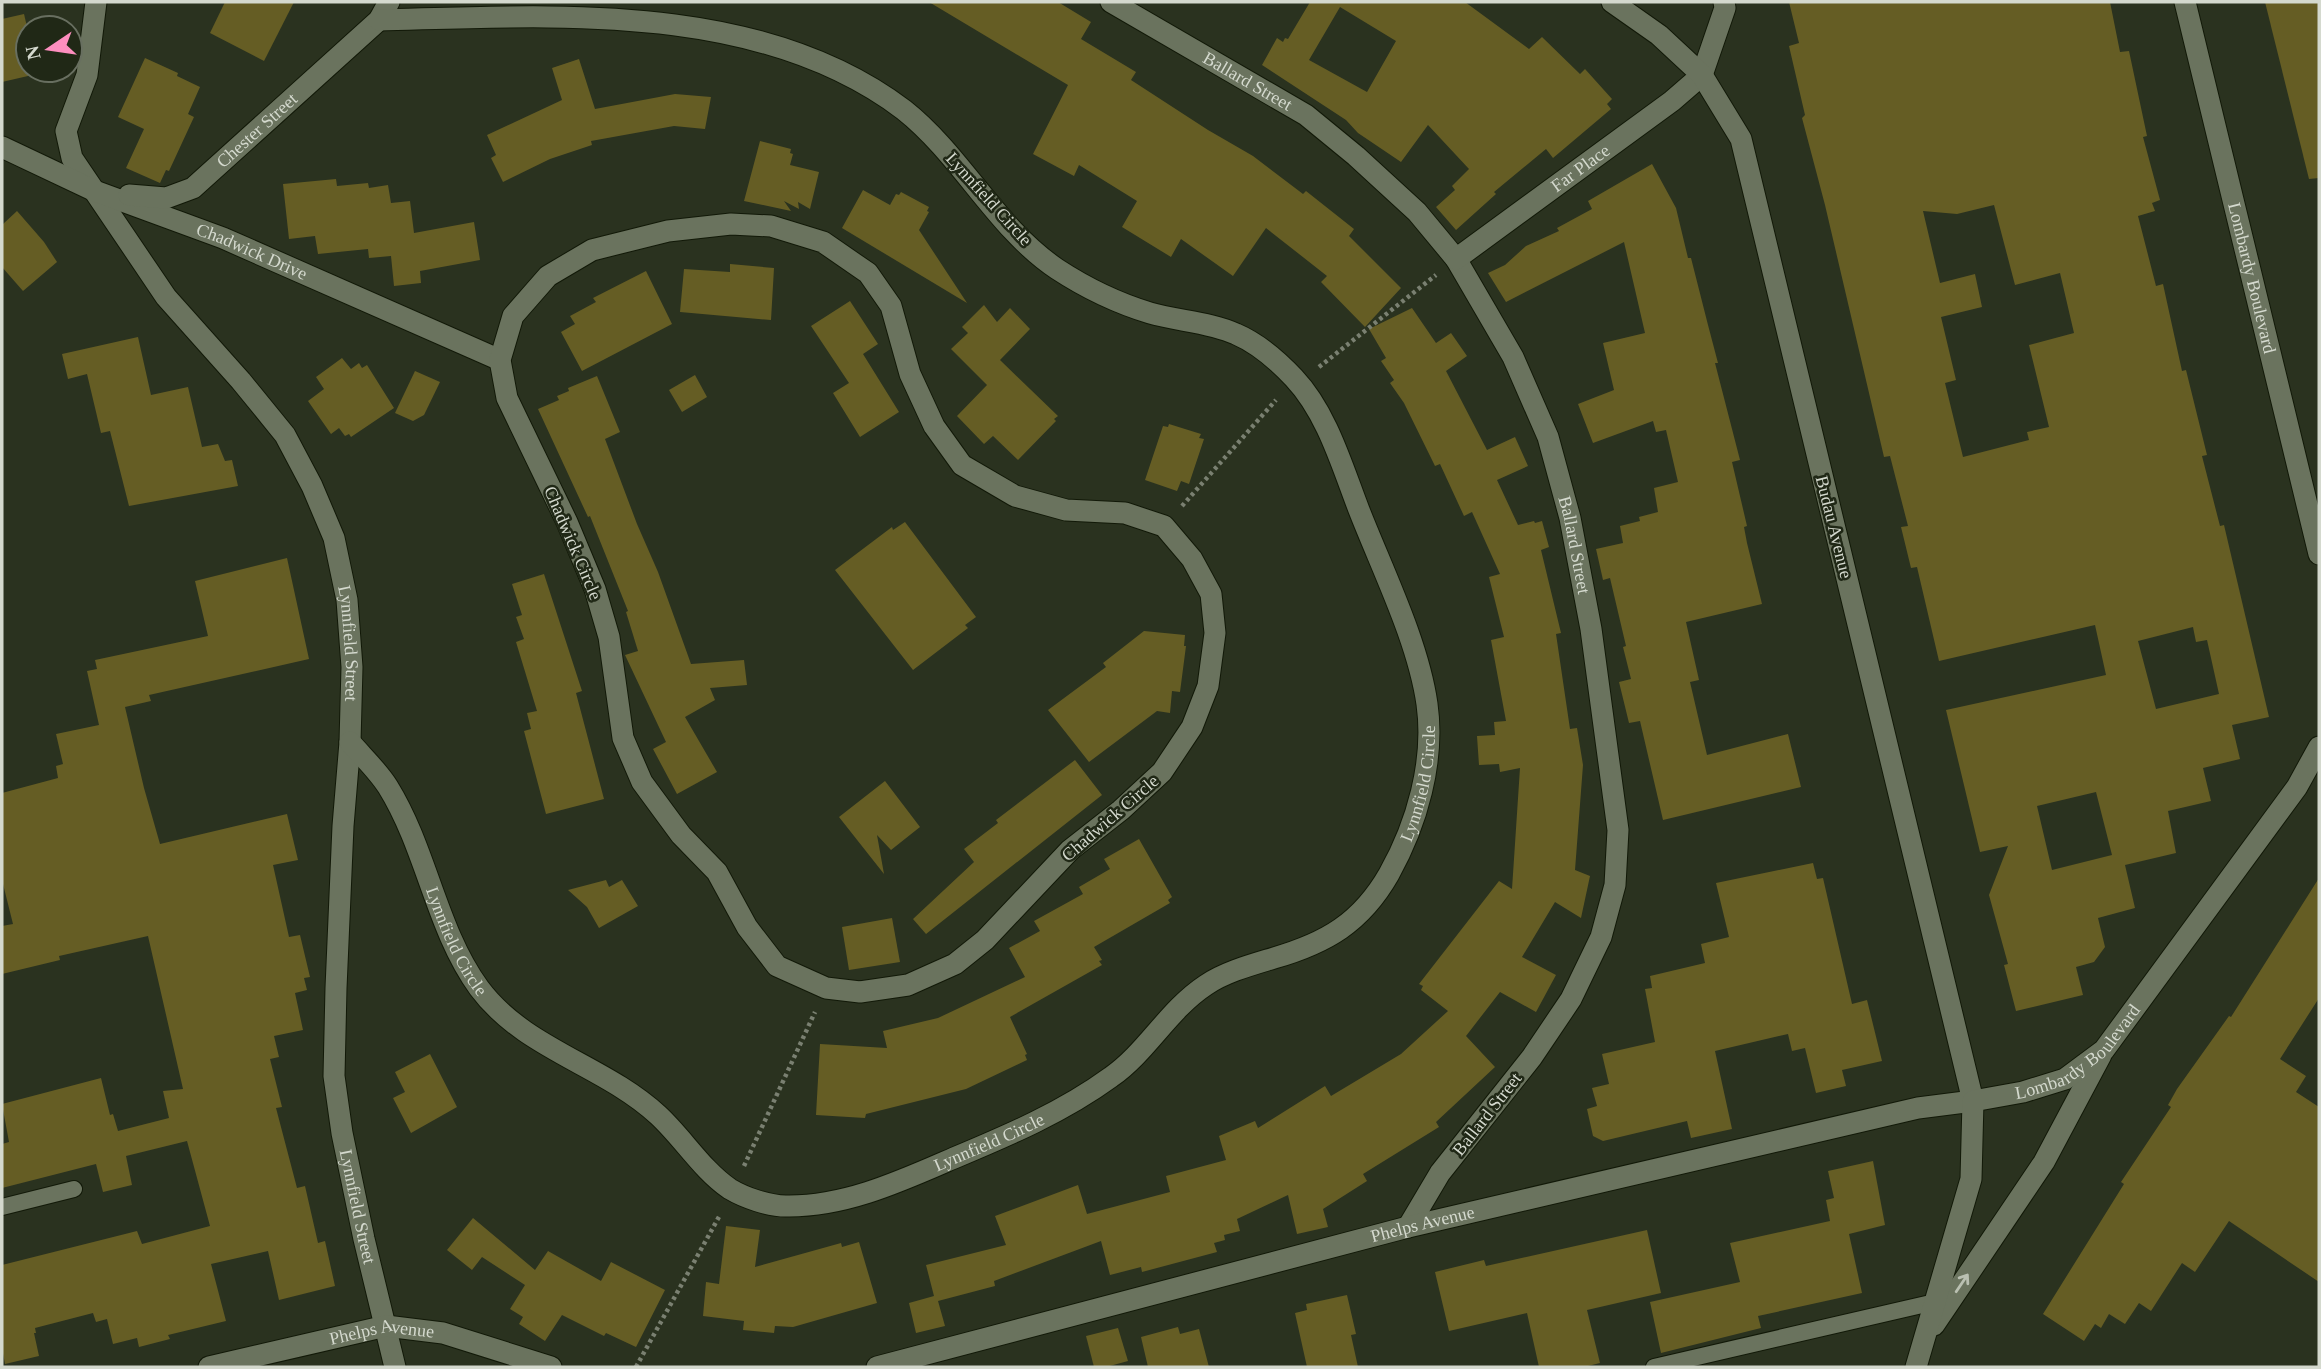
<svg xmlns="http://www.w3.org/2000/svg" width="2321" height="1369" font-family="'Times New Roman',serif">
<style>
.building{fill:#655d24;fill-rule:evenodd}
.lines{fill:none;stroke-linecap:round;stroke-linejoin:round}
.service-casing{stroke:#121908;stroke-width:18}
.minor-casing{stroke:#121908;stroke-width:23}
.tertiary-casing{stroke:#121908;stroke-width:23}
.path{stroke:#7a8071;stroke-width:4.5;stroke-dasharray:3.5 3.5;stroke-linecap:butt}
.service{stroke:#6a735e;stroke-width:16}
.minor{stroke:#6a735e;stroke-width:21}
.tertiary{stroke:#6a735e;stroke-width:21}
.oneway{stroke:#bac0b2}
.labels{text-anchor:middle;dominant-baseline:central;stroke-width:5;stroke-linejoin:round;paint-order:stroke}
.street-label{font-size:18px;fill:#d4d9ce;stroke:#202816}
</style>
<rect width="100%" height="100%" fill="#2a321f"/>
<g class="building">
<path d="M225,2H294L264,61L210,33Z"/>
<path d="M929,2H1058L1091,22L1081,39L1136,72L1131,80L1208,130L1253,156L1303,194L1306,191L1354,229L1349,236L1401,288L1365,327L1321,282L1327,276L1266,228L1233,276L1181,239L1171,257L1122,227L1137,201L1079,165L1074,176L1033,154L1068,85Z"/>
<path d="M1310,2H1465L1529,49L1542,37L1580,74L1585,69L1612,99L1607,104L1611,109L1553,158L1546,149L1494,192L1496,194L1456,230L1436,207L1455,190L1452,186L1469,169L1428,125L1401,162L1358,133L1346,120L1262,65L1277,38L1283,42L1285,38L1288,39ZM1340,7L1396,41L1367,92L1309,60Z"/>
<path d="M1789,2H2110L2120,52L2129,51L2147,136L2143,137L2160,200L2152,203L2155,211L2138,216L2156,286L2163,284L2182,371L2186,370L2207,455L2202,456L2220,526L2224,525L2269,717L2232,725L2240,759L2203,768L2211,801L2168,811L2176,853L2125,865L2135,908L2098,918L2105,947L2094,962L2076,967L2083,995L2016,1011L2004,965L2008,964L1989,895L2008,846L1980,852L1946,710L2106,675L2095,625L1939,661L1917,567L1911,568L1901,527L1908,526L1890,456L1884,457L1825,205L1802,118L1805,115L1789,46L1799,43ZM1994,205L2015,285L2060,273L2074,333L2029,345L2049,427L2027,432L2029,440L1963,457L1945,383L1956,380L1941,317L1982,307L1975,274L1940,283L1923,211L1957,214ZM2193,627L2196,642L2207,640L2219,694L2156,709L2138,641ZM2096,792L2112,855L2052,870L2037,806Z"/>
<path d="M2265,2H2319V178L2309,179Z"/>
<path d="M24,14L28,31V76L2,82V19Z"/>
<path d="M145,58L178,73L177,76L200,87L188,114L194,117L169,171L166,170L160,183L126,168L144,129L118,117Z"/>
<path d="M579,59L595,109L675,94L711,97L705,129L674,126L591,141L592,145L550,159L503,182L491,158L496,155L487,135L562,100L552,68Z"/>
<path d="M760,141L791,149L790,153L793,154L790,165L819,172L810,209L798,202L799,209L784,201L791,211L744,201Z"/>
<path d="M1652,164L1676,208L1688,258H1691L1708,325L1718,363H1715L1740,460L1732,462L1747,526L1744,527L1747,543L1762,604L1686,622L1699,680L1690,682L1707,755L1788,734L1801,787L1663,820L1640,721L1629,723L1619,682L1631,679L1623,647L1626,646L1610,578L1603,580L1596,549L1623,543L1620,526L1640,521L1639,517L1658,512L1654,488L1678,482L1666,430L1656,432L1653,421L1593,443L1578,404L1614,390L1603,343L1645,333L1624,242L1506,302L1488,273L1505,265L1526,246L1559,231L1557,228L1592,209L1588,201Z"/>
<path d="M336,179L337,186L368,183L369,188L388,185L391,203L410,201L414,233L474,222L480,260L420,271L421,283L394,286L391,256L369,258L368,249L318,254L315,236L289,239L283,184Z"/>
<path d="M863,190L890,205L896,194L899,195L901,192L929,207L927,211L929,212L919,230L967,303L842,228Z"/>
<path d="M17,211L44,242L57,262L23,291L2,267V225Z"/>
<path d="M730,264L774,268L771,320L680,312L684,269L730,272Z"/>
<path d="M646,271L672,324L582,371L561,332L575,324L570,316L596,302L593,298Z"/>
<path d="M850,301L878,344L863,354L899,412L860,437L833,393L849,383L811,326Z"/>
<path d="M984,305L997,322L1010,308L1030,329L1000,360L1058,416L1054,419L1056,421L1018,460L993,436L984,444L957,416L987,385L951,349L968,333L962,327Z"/>
<path d="M1412,308L1436,343L1451,333L1467,356L1446,371L1487,450L1515,437L1528,466L1497,480L1518,525L1534,521L1535,523L1542,521L1549,547L1541,550L1561,633L1556,634L1570,729L1577,728L1583,765L1575,870L1590,876L1581,918L1555,902L1522,957L1556,975L1536,1012L1500,992L1466,1036L1495,1067L1436,1122L1439,1127L1363,1174L1367,1181L1323,1209L1328,1227L1297,1234L1288,1195L1237,1219L1240,1231L1224,1235L1225,1240L1214,1243L1217,1252L1142,1272L1141,1267L1110,1275L1101,1241L994,1281L995,1286L938,1301L945,1326L916,1333L909,1303L934,1296L926,1265L1006,1245L995,1216L1078,1185L1087,1214L1170,1192L1166,1176L1226,1160L1219,1136L1255,1121L1258,1128L1325,1086L1331,1096L1401,1054L1448,1011L1421,990L1423,986L1419,984L1499,881L1512,889L1520,768L1500,772L1499,764L1479,765L1477,736L1495,735L1494,722L1506,721L1491,640L1504,637L1489,577L1500,574L1472,512L1464,516L1440,464L1435,466L1404,403L1390,383L1394,380L1381,361L1386,358L1369,329Z"/>
<path d="M138,337L151,395L188,387L202,447L218,444L225,461L232,460L238,486L129,506L110,431L101,433L87,374L68,379L62,354Z"/>
<path d="M342,358L351,369L359,363L362,368L367,365L394,408L351,437L349,434L345,436L339,428L331,434L308,401L324,389L316,377Z"/>
<path d="M415,371L440,382L424,415L413,421L395,413Z"/>
<path d="M695,375L707,397L682,412L669,390Z"/>
<path d="M597,376L620,432L605,439L637,524L658,572L691,664L744,660L747,685L710,688L715,700L685,717L717,772L677,794L653,749L666,742L625,655L638,651L626,612L628,611L590,516L588,517L538,409L559,400L557,396L569,391L568,388Z"/>
<path d="M1169,424L1201,434L1199,438L1204,439L1189,484L1181,481L1177,491L1145,480L1163,426L1168,427Z"/>
<path d="M905,522L976,617L965,625L968,628L913,670L835,570L892,527L893,530Z"/>
<path d="M287,558L309,659L149,695L151,701L125,707L144,788L160,844L287,814L298,860L273,865L289,937L300,935L310,977L304,978L307,990L295,993L303,1030L274,1036L279,1057L270,1059L282,1107L276,1108L297,1188L305,1186L318,1243L325,1241L335,1286L279,1300L268,1251L211,1264L226,1321L168,1335L170,1339L139,1347L137,1338L113,1344L107,1319L96,1322L93,1313L35,1328L36,1333H34L39,1356L5,1364L2,1348V1265L137,1231L142,1244L210,1226L187,1141L126,1156L132,1185L103,1192L96,1164L2,1188V1144L9,1142L2,1104L101,1078L110,1115L113,1114L118,1131L169,1118L163,1091L183,1089L148,936L59,956L60,960L2,974V926L13,924L2,880V793L58,778L56,766L63,764L56,734L99,725L87,671L97,669L95,660L208,636L195,581Z"/>
<path d="M544,574L582,691L576,693L604,799L546,814L524,731L531,729L527,713L537,711L516,642L524,639L516,617L522,615L512,584Z"/>
<path d="M1144,631L1185,635L1184,646H1186L1180,692L1172,691L1170,713L1157,711L1089,762L1048,710L1106,667L1103,663Z"/>
<path d="M1075,760L1102,795L926,934L913,919L974,862L964,849L998,823L996,820Z"/>
<path d="M885,781L920,827L891,850L877,835L884,874L839,817Z"/>
<path d="M1139,839L1172,897L1168,900L1170,903L1094,947L1102,960L1099,961L1102,965L1010,1017L1027,1054L1025,1055L1027,1060L966,1089L866,1114L865,1118L816,1115L820,1044L887,1048L883,1031L938,1018L1025,977L1009,948L1040,931L1034,921L1083,894L1079,887L1110,869L1104,859Z"/>
<path d="M1813,863L1817,879L1823,878L1852,1004L1867,1000L1882,1061L1842,1070L1846,1086L1816,1093L1805,1048L1792,1051L1788,1034L1715,1051L1732,1129L1691,1138L1687,1121L1603,1141L1593,1136L1587,1109L1597,1106L1592,1088L1609,1084L1602,1054L1655,1042L1645,989L1652,988L1650,976L1705,963L1701,944L1729,937L1716,883Z"/>
<path d="M2319,878V998L2280,1059L2306,1076L2296,1092L2319,1107V1282L2229,1221L2195,1272L2182,1263L2151,1311L2139,1303L2125,1324L2109,1314L2101,1328L2095,1324L2084,1341L2043,1314L2124,1184L2121,1182L2171,1107L2168,1105L2177,1089L2229,1016L2231,1017Z"/>
<path d="M606,880L609,887L622,880L638,906L599,928L587,907L568,890Z"/>
<path d="M892,918L900,962L849,970L842,927Z"/>
<path d="M430,1054L457,1107L411,1133L393,1098L405,1092L395,1072Z"/>
<path d="M1873,1161L1885,1225L1849,1234L1862,1293L1758,1316L1761,1328L1661,1353L1650,1302L1740,1282L1730,1243L1830,1221L1826,1200L1834,1198L1828,1171Z"/>
<path d="M473,1218L535,1270L548,1251L601,1281L611,1262L665,1290L636,1347L606,1333L604,1336L562,1315L545,1341L519,1324L523,1317L510,1309L525,1285L482,1257L472,1270L447,1250Z"/>
<path d="M726,1226L760,1230L755,1267L841,1243L842,1247L859,1242L877,1303L793,1327L775,1326L774,1333L743,1330L744,1321L703,1316L706,1282L719,1284Z"/>
<path d="M1647,1230L1661,1293L1587,1310L1600,1363L1584,1367H1539L1527,1313L1449,1331L1435,1272L1484,1260L1486,1266Z"/>
<path d="M1347,1295L1356,1334L1351,1335L1358,1367H1307L1295,1313L1307,1310L1306,1304Z"/>
<path d="M1178,1327L1180,1334L1199,1329L1209,1367H1148L1141,1337Z"/>
<path d="M1118,1328L1128,1361L1106,1367H1094L1086,1336Z"/>
</g>
<g class="lines">
<defs>
<g id="service">
<path d="M2,1207L74,1189"/>
<path d="M1654,1367L1935,1302"/>
</g>
<g id="minor">
<path id="s1" d="M96,2L87,75L66,131L72,158L166,297L241,381L285,435L312,486L334,538L347,600L352,667L350,742L343,826L336,988L334,1076L342,1133L364,1239L395,1367"/>
<path id="s2" d="M1111,2L1306,115L1356,156L1417,212L1456,259L1513,357L1548,437L1570,518L1591,629L1618,830L1615,885L1601,937L1571,999L1532,1057L1440,1173L1408,1227"/>
<path id="s3" d="M2,147L95,191L223,238L500,360"/>
<path id="s4" d="M129,195L166,198L193,188L379,20L389,2"/>
<path d="M731,224L771,226L823,242L868,273L891,306L910,374L934,426L962,465L1015,496L1066,510L1125,513L1164,526L1192,559L1211,594L1215,633L1208,686L1192,727L1162,772L1121,810L1070,850L985,940L955,964L908,985L860,992L826,988L777,966L747,927L717,872L681,835L642,782L623,738L609,637L595,589L567,522L507,398L500,360L513,316L548,276L592,250L668,231Z"/>
<path id="s5" d="M1456,259L1672,101L1702,75L1725,8L1724,2"/>
<path id="s6" d="M350,742C363,757 378,771 388,787C427,850 436,929 479,988C524,1049 604,1065 658,1115C683,1138 702,1170 730,1189C745,1198 769,1206 786,1206C845,1207 901,1181 954,1158C1009,1135 1063,1112 1111,1077C1147,1052 1168,1010 1206,985C1225,972 1251,965 1274,958C1326,943 1361,923 1389,874C1417,824 1435,761 1427,704C1418,641 1382,569 1359,510C1342,466 1327,413 1294,378C1278,361 1257,343 1236,334C1210,322 1177,321 1150,313C1117,303 1086,288 1057,269C996,228 962,156 904,110C759,0 552,16 379,20"/>
<path id="s7" d="M209,1367L386,1326L443,1333L551,1367"/>
<path id="s8" d="M877,1367L1408,1227L1918,1108L1973,1101L1741,139L1702,75L1659,35L1612,2"/>
</g>
<g id="tertiary">
<path id="s9" d="M2185,2L2319,554"/>
<path d="M1934,1325L2044,1162L2101,1055"/>
<path id="s10" d="M1916,1367L1971,1179L1973,1101L2023,1092L2065,1079L2104,1050L2297,787L2319,747"/>
</g>
</defs>
<use href="#service" class="service-casing"/>
<use href="#minor" class="minor-casing"/>
<use href="#tertiary" class="tertiary-casing"/>
<g class="path">
<path d="M1319,367L1436,275"/>
<path d="M1182,506L1276,400"/>
<path d="M744,1166L815,1012"/>
<path d="M636,1367L720,1215"/>
</g>
<use href="#service" class="service"/>
<use href="#minor" class="minor"/>
<use href="#tertiary" class="tertiary"/>
</g>
<defs><path id="oneway-shaft" d="M-6 0H5M1.5-3L5.5 0L1.5 3" fill="none" stroke-width="1.6" stroke-linecap="round" stroke-linejoin="round" transform="scale(1.75)"/></defs>
<use class="oneway" href="#oneway-shaft" transform="translate(1962 1283) rotate(-56)"/>
<g class="labels">
<g class="street-label">
<text stroke="none"><textPath href="#s2" startOffset="158">Ballard Street</textPath></text>
<text stroke="none"><textPath href="#s4" startOffset="152">Chester Street</textPath></text>
<text stroke="none"><textPath href="#s5" startOffset="154">Far Place</textPath></text>
<text transform="translate(989 199) rotate(48)">Lynnfield Circle</text>
<text stroke="none"><textPath href="#s3" startOffset="271">Chadwick Drive</textPath></text>
<text stroke="none"><textPath href="#s9" startOffset="284">Lombardy Boulevard</textPath></text>
<text transform="translate(1834 527) rotate(76)">Budau Avenue</text>
<text transform="translate(573 543) rotate(67)">Chadwick Circle</text>
<text stroke="none"><textPath href="#s2" startOffset="746">Ballard Street</textPath></text>
<text stroke="none"><textPath href="#s1" startOffset="732">Lynnfield Street</textPath></text>
<text stroke="none"><textPath href="#s6" startOffset="1466">Lynnfield Circle</textPath></text>
<text transform="translate(1110 818) rotate(-41)">Chadwick Circle</text>
<text stroke="none"><textPath href="#s6" startOffset="228">Lynnfield Circle</textPath></text>
<text stroke="none"><textPath href="#s10" startOffset="394">Lombardy Boulevard</textPath></text>
<text transform="translate(1487 1114) rotate(-52)">Ballard Street</text>
<text stroke="none"><textPath href="#s6" startOffset="878">Lynnfield Circle</textPath></text>
<text stroke="none"><textPath href="#s1" startOffset="1298">Lynnfield Street</textPath></text>
<text stroke="none"><textPath href="#s8" startOffset="564">Phelps Avenue</textPath></text>
<text stroke="none"><textPath href="#s7" startOffset="177">Phelps Avenue</textPath></text>
</g>
</g>
<rect width="2321" height="1369" fill="none" stroke="#d4d9ce" stroke-width="7"/>
<g transform="translate(49 49) rotate(257)"><circle r="33" fill="#202816" stroke="#686f60" stroke-width="2"/>
<path d="M0-5L12 26L0 18L-12 26Z" fill="#fd8ebf"/>
<text y="-10" font-size="19" font-weight="bold" text-anchor="middle" fill="#d4d9ce">N</text>
</g>
</svg>
